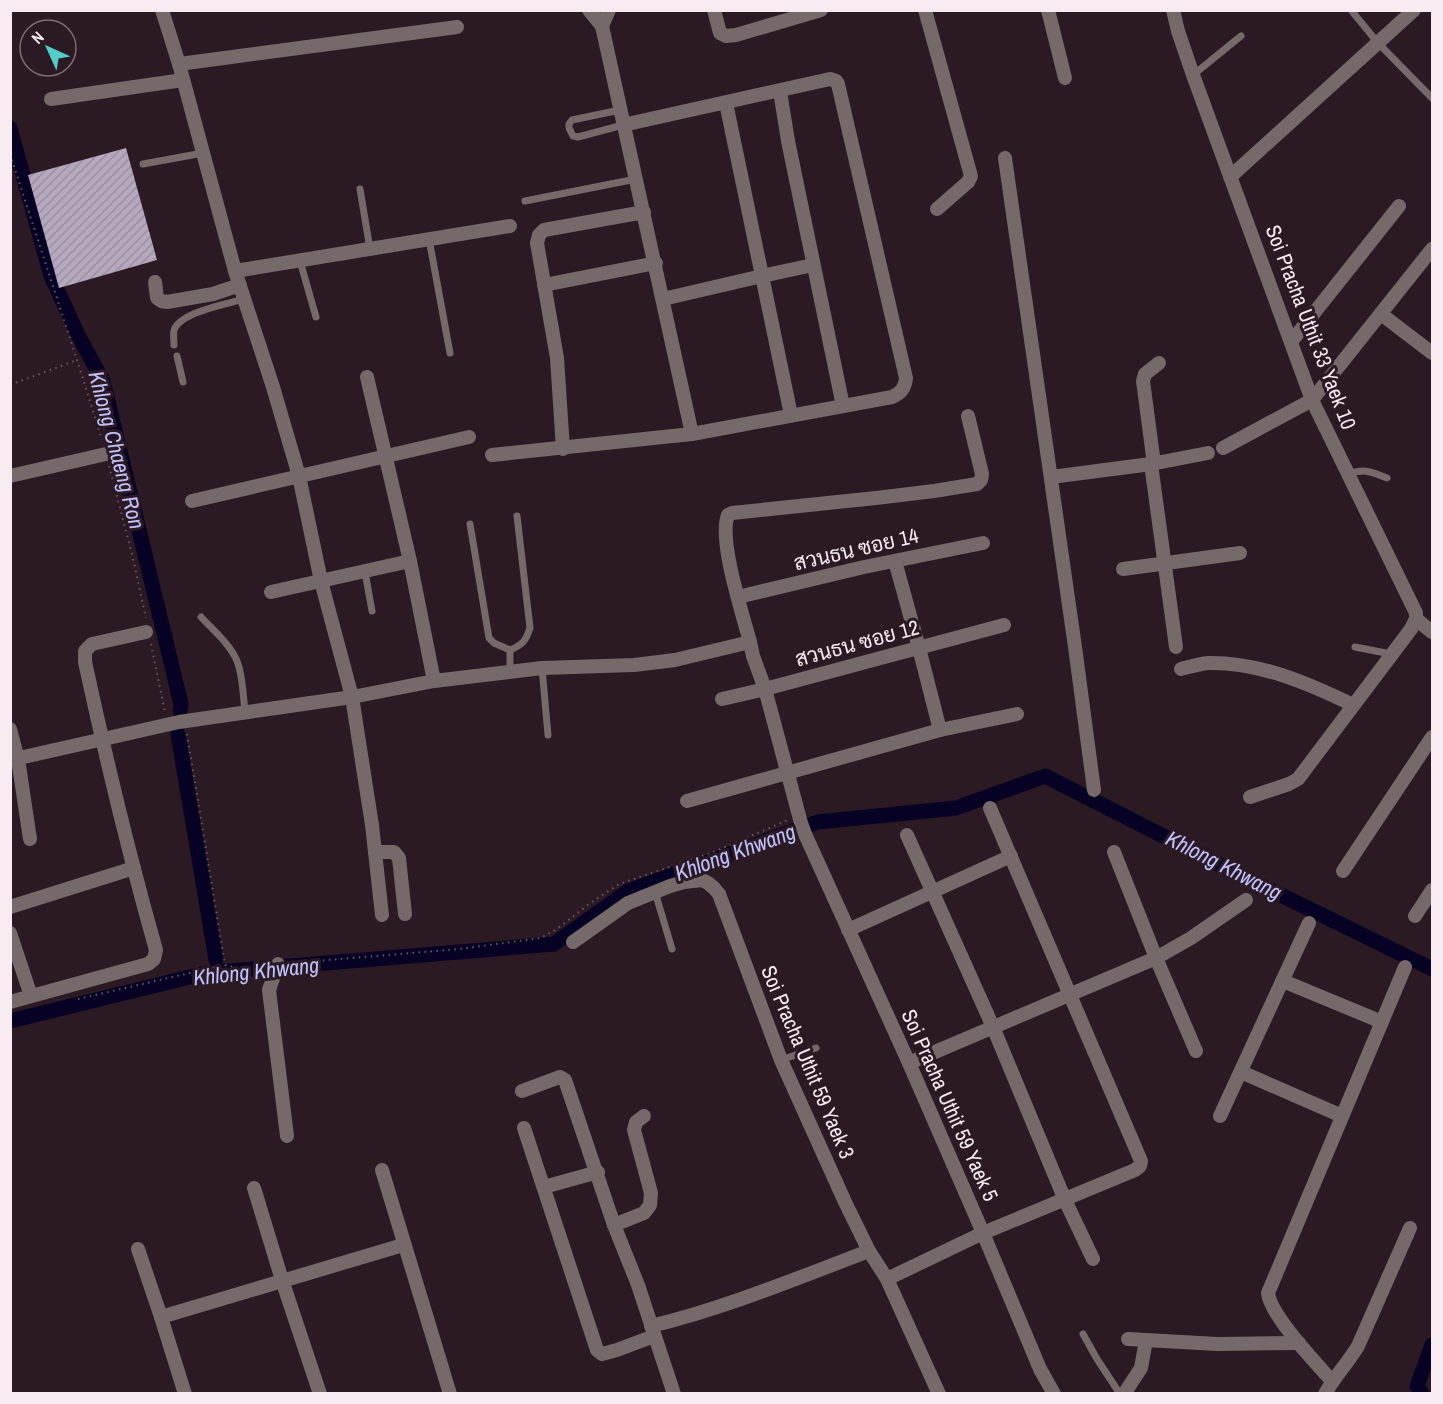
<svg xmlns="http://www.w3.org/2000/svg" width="1443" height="1404" font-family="'Archivo Narrow',Sarabun,sans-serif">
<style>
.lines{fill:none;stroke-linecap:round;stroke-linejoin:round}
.canal{stroke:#070124;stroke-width:15}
.building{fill:url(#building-hatch)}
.path{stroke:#695963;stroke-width:2;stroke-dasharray:1.5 4.5;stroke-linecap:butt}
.lane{stroke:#75696a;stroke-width:7}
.street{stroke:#75696a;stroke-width:14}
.labels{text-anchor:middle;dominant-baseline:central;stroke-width:6;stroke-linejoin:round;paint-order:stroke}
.street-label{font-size:21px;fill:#f8ebf2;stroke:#2b1924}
.water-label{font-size:22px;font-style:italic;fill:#c0c2fe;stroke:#2b1924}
</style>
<defs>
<pattern id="building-hatch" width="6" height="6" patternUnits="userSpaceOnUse" patternTransform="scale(1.5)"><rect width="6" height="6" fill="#b5a8be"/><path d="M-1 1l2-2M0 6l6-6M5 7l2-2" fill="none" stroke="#9a90a1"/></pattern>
</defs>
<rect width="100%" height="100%" fill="#2b1924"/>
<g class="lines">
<g class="canal">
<path d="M10,128L51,276L78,335L103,381L181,704L180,711"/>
<path d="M178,734L216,960"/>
<path d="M10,1021L206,973L554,944L628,891L818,822L956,808L1045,776L1242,876L1432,969"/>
<path d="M1422,1394L1417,1386L1432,1345"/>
</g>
</g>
<path class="building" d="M126,148L157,260L59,288L28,175Z"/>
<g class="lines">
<g class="path">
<path d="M10,154L77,360L102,440"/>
<path d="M10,384L21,381L77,360"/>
<path d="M109,466L132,554L146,618"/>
<path d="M151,644L165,712"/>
<path d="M187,734L225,965L247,970L263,967"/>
<path d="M293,963L459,949L541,938L557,929L589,904L619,884L711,853L788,820"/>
<path d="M78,999L224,965"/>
</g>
<g class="lane">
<path d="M1351,10L1378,43L1432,98"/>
<path d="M1193,75L1241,36"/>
<path d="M620,110L572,120L569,124V128L573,136L578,137L623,125"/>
<path d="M143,164L203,153"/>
<path d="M360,189L370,249"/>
<path d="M525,201L636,179"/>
<path d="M429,239L450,353"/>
<path d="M300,261L316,317"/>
<path d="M174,345C174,341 173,334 174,330C180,312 227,304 244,299"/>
<path d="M177,356L183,382"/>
<path d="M1349,474C1366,468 1371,472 1387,478"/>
<path d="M470,524L489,638L494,643L510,650C522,645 526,641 530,628L517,516"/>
<path d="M365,572L372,611"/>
<path d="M201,617C213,630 230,644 237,661C243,676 243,695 245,712"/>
<path d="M1355,647L1391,654"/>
<path d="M510,650V672"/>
<path d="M542,668L548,735"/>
<path d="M655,892L672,949"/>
<path d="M781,1060L816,1048"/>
<path d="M1083,1334L1097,1359L1120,1394"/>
</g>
<g class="street">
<path d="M162,10L179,64L235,271L273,387L299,476L321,581L352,697L372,825L382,915"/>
<path d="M589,10L602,26L692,434"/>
<path d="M714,10L720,33L726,36L736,35L821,10"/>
<path d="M925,10L971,176L968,182L937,209"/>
<path d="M1048,10L1065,78"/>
<path d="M1173,10L1178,31L1193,75L1312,400L1416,613V619L1411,629L1298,779L1289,784L1250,797"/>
<path d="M602,26L609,10"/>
<path d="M179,64L457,27"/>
<path d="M780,91L788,141L843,406"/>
<path d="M51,99L183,80"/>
<path d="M726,103L791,415"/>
<path d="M1005,158L1075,647L1094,790"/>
<path d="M1230,177L1414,10"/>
<path d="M235,271L510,226"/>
<path d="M155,282L157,298L161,301L167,302L213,294L240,285"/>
<path d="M544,285L656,263"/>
<path d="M663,299L762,276L813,265"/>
<path d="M1381,314L1432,353"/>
<path d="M1291,342L1399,206"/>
<path d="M367,377L410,561L434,681"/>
<path d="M1223,448L1312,400L1432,249"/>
<path d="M563,449L557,358L537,243L539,235L544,230L644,212"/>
<path d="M492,455L692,434L892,397C901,393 905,388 906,378L838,84L836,81L830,79L623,125"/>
<path d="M1151,464L1176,647"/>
<path d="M1154,464L1143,381L1145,374L1159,363"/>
<path d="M10,476L106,454"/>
<path d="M1051,477L1151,464L1208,453"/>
<path d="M192,501L469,437"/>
<path d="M895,561L919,648L940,730"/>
<path d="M1123,569L1240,553"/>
<path d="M271,592L410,561"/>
<path d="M738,597L864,567L983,543"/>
<path d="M1416,619L1432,632"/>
<path d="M750,642C743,615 718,540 728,515L732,513L876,498L934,491L977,484L981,480L982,474L968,416"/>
<path d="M1181,669C1189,667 1199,664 1208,663C1259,662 1308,683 1353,705"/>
<path d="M722,699L765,689L1004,625"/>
<path d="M10,729L18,759L30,839"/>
<path d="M10,760L179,722L352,697L434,681L542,668L634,665L675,660L750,642L753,656L765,689L801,823L805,834L909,1063L983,1233L1040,1369L1054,1394"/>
<path d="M687,801L940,730L1017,714"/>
<path d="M907,835L993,1027L1065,1200L1093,1259"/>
<path d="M375,852H394L399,858L405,914"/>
<path d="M1114,852L1156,958L1196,1051"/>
<path d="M1343,871L1432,737"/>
<path d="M10,907L134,868"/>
<path d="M1415,916L1432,890"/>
<path d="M848,930L1011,856"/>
<path d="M10,933L31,996"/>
<path d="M573,942L628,903L670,886L684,882L702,880L708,883L714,888L719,894L781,1060L845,1202L869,1251L887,1279L939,1394"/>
<path d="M278,964L269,990L287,1136"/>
<path d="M1283,981L1382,1022"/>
<path d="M10,1002L148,964L154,959L156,950C129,855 106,759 85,662V651L92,644L146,632"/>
<path d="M909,1063L1156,958L1191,938L1246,900"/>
<path d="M1241,1072L1342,1116"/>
<path d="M522,1091L557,1078L560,1077L565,1080L614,1225L638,1285L674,1394"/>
<path d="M1220,1116L1309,923"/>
<path d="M524,1128L597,1350L602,1354L617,1350L654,1336"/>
<path d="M382,1170L450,1394"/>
<path d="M544,1187L598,1172"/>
<path d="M254,1188L282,1280L320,1394"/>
<path d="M614,1225L644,1213L650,1205L651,1193L634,1130L636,1122L644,1116"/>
<path d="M138,1249L161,1317L185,1394"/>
<path d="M887,1279L983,1233L1135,1170L1140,1166L1141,1161L990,808"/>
<path d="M161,1317L403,1245"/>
<path d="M651,1326C726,1308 797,1278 869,1251"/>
<path d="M1128,1339L1146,1340"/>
<path d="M1332,1381C1316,1363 1270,1315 1268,1293L1405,967"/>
<path d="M1124,1394L1141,1368L1146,1340L1217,1344L1299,1343"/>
<path d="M1325,1394C1334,1377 1348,1363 1358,1346L1410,1228"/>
</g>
</g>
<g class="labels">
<g class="street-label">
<text transform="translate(1311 327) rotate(69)">Soi Pracha Uthit 33 Yaek 10</text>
<text transform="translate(856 549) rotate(-13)">สวนธน ซอย 14</text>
<text transform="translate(857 643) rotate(-15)">สวนธน ซอย 12</text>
<text transform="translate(808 1062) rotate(67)">Soi Pracha Uthit 59 Yaek 3</text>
<text transform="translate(950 1105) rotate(66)">Soi Pracha Uthit 59 Yaek 5</text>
</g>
<g class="water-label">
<text transform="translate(117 450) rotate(75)">Khlong Chaeng Ron</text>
<text transform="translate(735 852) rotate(-20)">Khlong Khwang</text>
<text transform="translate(1224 865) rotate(27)">Khlong Khwang</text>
<text transform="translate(256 971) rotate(-6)">Khlong Khwang</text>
</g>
</g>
<rect width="1443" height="1404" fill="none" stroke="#f8ebf2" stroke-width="24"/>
<g transform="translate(48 48) rotate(315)"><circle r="28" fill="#2b1924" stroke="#7d6d76" stroke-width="1.5"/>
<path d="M0-4.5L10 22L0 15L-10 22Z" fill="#53cdc9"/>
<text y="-9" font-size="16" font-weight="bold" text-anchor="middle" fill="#f8ebf2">N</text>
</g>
</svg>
